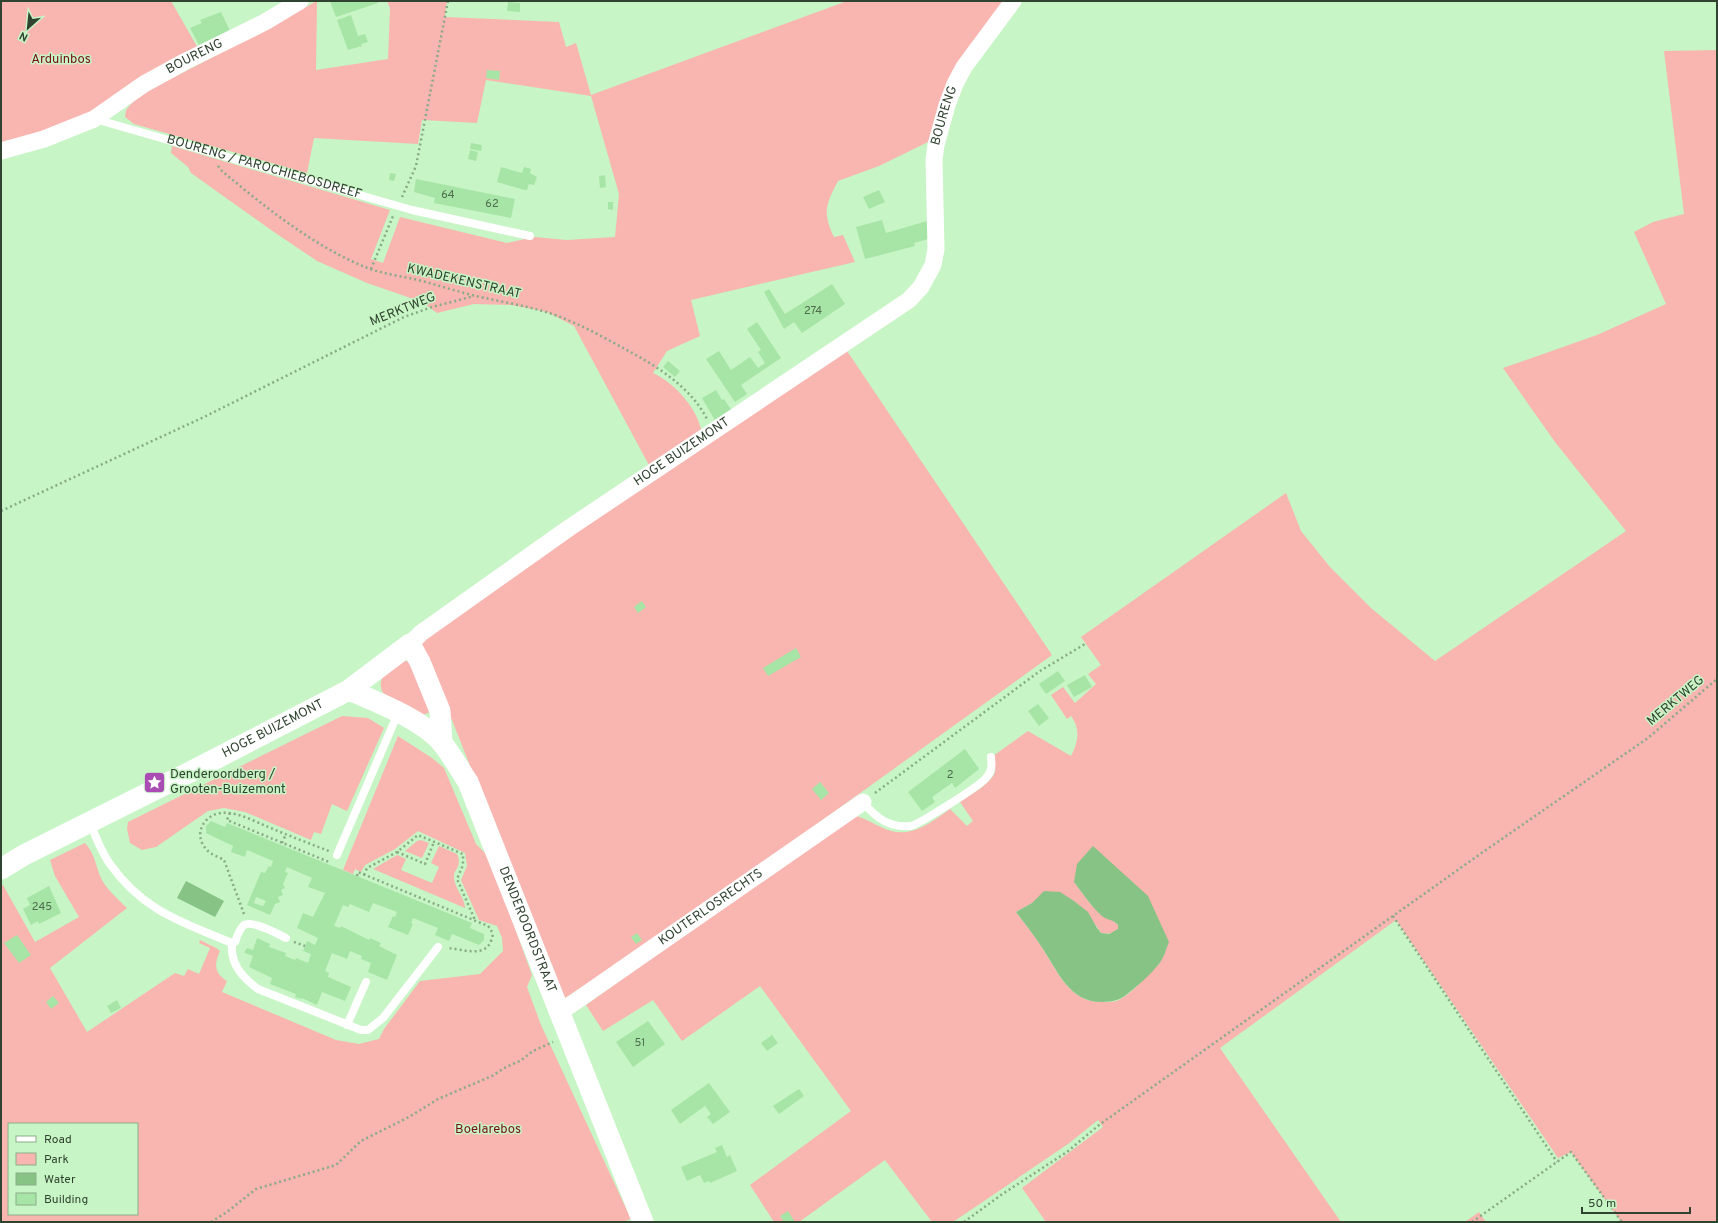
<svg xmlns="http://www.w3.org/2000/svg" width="1718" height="1223" font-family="Overpass,sans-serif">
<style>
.green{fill:#f9b6b0;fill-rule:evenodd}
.water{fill:#86c385}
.building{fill:#a7e5a6;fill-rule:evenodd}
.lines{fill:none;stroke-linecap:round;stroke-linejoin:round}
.path{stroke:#88aa87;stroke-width:2.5;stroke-dasharray:2 3;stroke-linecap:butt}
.service{stroke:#fff;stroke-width:8}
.minor{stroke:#fff;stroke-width:17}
.tertiary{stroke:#fff;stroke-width:21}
.labels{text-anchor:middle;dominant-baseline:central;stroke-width:3;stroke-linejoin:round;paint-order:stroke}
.number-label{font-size:11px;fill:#4e6c4e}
.street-label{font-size:13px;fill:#304330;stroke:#c7f5c5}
.park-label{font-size:13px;fill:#760e17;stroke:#c7f5c5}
.poi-label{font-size:13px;fill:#304330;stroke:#c7f5c5;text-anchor:start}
</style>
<rect width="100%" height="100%" fill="#c7f5c5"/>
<g class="green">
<path d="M1,1H171L199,50L96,110L41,132L1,142Z"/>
<path d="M317,1L316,70L388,59L390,8L387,1H447L445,17L559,22L566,47L576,43L591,95L847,1H1004L930,141L879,166L838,181C826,204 822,212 834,237L843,235L855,262L691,300L700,336L667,351L653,373C675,383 699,410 702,434L650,467L574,326L547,312L512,305L474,304L437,313L422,302L367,283L317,261L274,232L191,173L188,167L171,153L172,146L390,210L371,259L383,263L400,217L507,243L534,237L567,240L615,237L619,194L591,96L486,80L477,123L422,120L418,144L314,138L307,173L134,124L125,117L126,110L138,96L238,44Z"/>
<path d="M1717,50V1222H1621L1571,1152L1558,1158L1396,920L1220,1048L1341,1222H1046L1022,1188L1103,1127L1098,1120L1068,1144L953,1222H932L885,1160L799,1222H774L750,1185L851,1111L760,986L682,1041L653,1000L603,1031L586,1005L851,815C866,817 877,827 891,831C914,837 933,821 950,809L967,826L973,821L960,802C971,794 990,785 995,772C996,768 994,761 993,756L1028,731L1071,756C1078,743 1081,729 1071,716L1067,719L1051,695L1063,687L1075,703L1096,684L1088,674L1101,665L1081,637L1286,493L1301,531L1330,567L1371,608L1435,661L1626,531L1555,442L1503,368L1597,335L1666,304L1634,232L1653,222L1684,214L1664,51ZM1074,882L1160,963C1147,975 1134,992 1119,1000C1115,1002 1109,1002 1104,1002C1071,1004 1058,973 1043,949C1035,936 1025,924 1016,912L1032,903L1095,924L1101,933C1109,934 1112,934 1118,929V925L1113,920L1092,906Z"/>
<path d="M847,351L1052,655L692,914L562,1000L421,641L688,453Z"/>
<path d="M404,660L411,663L430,712L423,715L383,693C375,675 391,670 404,660Z"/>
<path d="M342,716L368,718L384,728L347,811L332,804L321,834L314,832L311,840L245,812L224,808L208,811L156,847L142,850L130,843L127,829L128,822Z"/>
<path d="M398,736L432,758L444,768L476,844L489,857L532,975L527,987L541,1025L631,1219L622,1222H1V886L3,885L35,942L79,917L55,876L50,860L85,843C96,855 95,866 102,880C108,891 118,899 127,908L50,968L87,1032L175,973L184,976L188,969L199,974L210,948L199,943L200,940L216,948L220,951C214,964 214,973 227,981L222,992L336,1040L359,1044L379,1039L384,1029L420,981L480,974L503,951L502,938L497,926L479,920L461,880L467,866L465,853L418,831L395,849L365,865L361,872L355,869L353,874L343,870ZM9,1124H137V1214H9Z"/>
<path d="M421,840L429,843L422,858L405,851L417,841Z"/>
<path d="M439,846L457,854C463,867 453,869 454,878C455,889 465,898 465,908L373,869L397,855L406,859L401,870L432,883L439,867L431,863Z"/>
<path d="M1479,1212L1486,1222H1465Z"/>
</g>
<g class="water">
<path d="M1093,846L1148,896L1169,942C1166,949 1164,958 1159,964C1151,974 1141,983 1131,991C1120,1000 1117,1001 1103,1002C1070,1003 1058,972 1043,949C1035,936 1025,924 1016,912L1032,903L1044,891L1060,892L1074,901L1088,912L1097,928L1101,933L1109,934L1118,929V925C1112,919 1111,921 1105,918C1096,913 1081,891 1074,882L1077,864Z"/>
<path d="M186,881L224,901L215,917L177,898Z"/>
</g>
<g class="building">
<path d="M330,1H378V3L336,17Z"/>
<path d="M508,2L520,3V12L507,11Z"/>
<path d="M221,12L230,31L199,45L190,28L202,23L200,20Z"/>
<path d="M351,15L358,36L365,34L368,42L361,44L362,46L348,50L337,20Z"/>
<path d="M487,70L500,71L499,80L486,78Z"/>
<path d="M471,143L482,145L481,151L470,149Z"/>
<path d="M470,150L478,152L476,161L468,159Z"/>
<path d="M501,167L522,173L524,167L531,169L530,173L537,177L534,185L529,184L527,190H525L497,182Z"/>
<path d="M390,173L396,174L394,181L389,180Z"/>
<path d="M605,175L606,187L600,188L599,176Z"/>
<path d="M416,179L515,199L511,218L434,203L435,198L414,192Z"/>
<path d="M879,190L885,202L869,209L863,197Z"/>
<path d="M608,202H613V210L608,209Z"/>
<path d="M882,220L886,233L927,221L932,238L914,243L915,246L865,259L856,227Z"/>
<path d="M832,284L845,304L802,333L794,322L784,329L764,292L769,289L785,314Z"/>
<path d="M757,322L781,358L741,385L747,394L735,402L706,359L719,351L731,370L750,357L758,368L765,363L758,352L761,350L747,329Z"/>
<path d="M668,361L680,371L675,377L663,367Z"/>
<path d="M716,390L722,400L724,399L732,411L716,422L702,398Z"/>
<path d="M642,601L646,607L638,613L634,607Z"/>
<path d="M796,648L801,657L768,676L763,668Z"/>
<path d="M1058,671L1065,681L1046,694L1039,684Z"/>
<path d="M1085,675L1092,687L1074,697L1067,685Z"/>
<path d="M1038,704L1049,718L1039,726L1028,711Z"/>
<path d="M965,749L979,769L955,788L952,783L932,797L935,802L922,811L908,792Z"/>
<path d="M820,782L829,793L821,800L812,789Z"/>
<path d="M211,821L225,827L227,823L472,923L470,928L484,934V940L479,945L452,934L449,941L435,935L438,928L413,918L411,923L413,924L408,935L388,927L393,916L395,917L397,912L373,903L369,912L350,904L348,907L343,905L334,926L340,928L341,926L369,940L370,938L381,943L379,946L397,955L387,980L368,972L371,963L361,959L362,956L350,951L347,959L332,953L325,971L329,973L328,977L351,987L345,1001L322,992L317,1005L302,998L301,999L295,997L296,994L270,984L272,978L249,967L253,956L245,953V951L247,948L253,950L257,938L270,944L269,947L286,953L285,956L295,960L296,958L308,963L311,954L303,951L307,941L315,945L318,938L297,928L303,913L313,917L325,893L308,887L312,878L287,867L285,872L288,873L283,884L285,888L281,890L283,895L278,897L280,902L275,904L270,915L247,905L261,872L265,873L269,866L271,867L273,861L247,850L245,857L231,852L233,846L206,833V826ZM256,897L266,901L263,906L254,903Z"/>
<path d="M49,886L61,913L39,924L38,921L31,925L23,909L30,905L27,898Z"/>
<path d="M637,933L642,940L636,944L631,937Z"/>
<path d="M17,935L31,955L19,963L4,943Z"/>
<path d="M53,996L59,1003L51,1009L46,1002Z"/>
<path d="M117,1000L121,1008L111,1013L107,1006Z"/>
<path d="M648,1021L665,1044L633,1067L616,1042Z"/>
<path d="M772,1035L778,1043L767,1051L761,1043Z"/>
<path d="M709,1083L730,1112L713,1124L707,1117L711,1114L705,1106L680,1124L671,1110Z"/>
<path d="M799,1089L804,1096L779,1114L773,1106Z"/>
<path d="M722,1145L727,1157L730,1155L737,1171L710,1183L709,1181L704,1183L700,1175L687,1181L681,1167L717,1152L715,1148Z"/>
<path d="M788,1211L795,1222H784L780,1216Z"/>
</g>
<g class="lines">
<g class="path">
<path d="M218,166L222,171C266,208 316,248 370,269C385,274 400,276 414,279C435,284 455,291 476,296C502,302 529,306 555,315C583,325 610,341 636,355C664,371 692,390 707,419"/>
<path d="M402,197L416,166L448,1"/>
<path d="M371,269L393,216"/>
<path d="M1,511L204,417L404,317L432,307L474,296"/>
<path d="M875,793L1040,671L1085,644"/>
<path d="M230,813L227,820L329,862"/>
<path d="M282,843L286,834"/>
<path d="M397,852L425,864L434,842"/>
<path d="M364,875L367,868L397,852L418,835L463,854V865L457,879L475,920"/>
<path d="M357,876L358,872L488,926C492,931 494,935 491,941C485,958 462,949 448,948"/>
<path d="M244,914L224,860C219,857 212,855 208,851C190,834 206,810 228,813C241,814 254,821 266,826C287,835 308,843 329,851"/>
<path d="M1393,916L1557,1162"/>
<path d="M294,942L305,946"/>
<path d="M211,1222L227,1212L256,1189L336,1165L361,1141L409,1117L438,1099L492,1076L506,1067L520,1061L533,1051L553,1042"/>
<path d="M964,1222L1001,1195L1067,1152L1099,1125L1483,852L1648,738L1717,679"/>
<path d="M1472,1222L1571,1152L1622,1222"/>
</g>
<g class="service">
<path id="s1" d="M95,119L412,210L530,236"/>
<path d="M863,802C875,817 889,828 910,826C917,826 979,786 985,779C992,772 992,766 991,757"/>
<path d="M90,823C96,837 101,852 110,864C143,911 182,922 232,943L235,942C237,937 239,929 244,925C252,920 278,934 286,938"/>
<path d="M337,855L398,713"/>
<path d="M232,943C230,964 242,977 258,989L361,1030H368L383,1018L438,947"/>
<path d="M347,1025L366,982"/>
</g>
<g class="minor">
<path id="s2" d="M1,151L44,139L94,119L144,84L184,62L265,22L300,1"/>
<path id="s3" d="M410,644L421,633L569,528L909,300L921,287L933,265L936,249L934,160L936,145L947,105L955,84L964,67L1013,1"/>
<path id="s4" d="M559,1013L863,802"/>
</g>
<g class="tertiary">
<path id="s5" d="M349,690C377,702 423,720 442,743C452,755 459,769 468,782L643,1222"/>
<path id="s6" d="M1,869L24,855L196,769L349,690L410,644L420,662L440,711L442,743"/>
</g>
</g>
<defs>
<symbol id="sight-square" viewBox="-11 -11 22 22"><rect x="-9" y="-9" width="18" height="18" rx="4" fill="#ab4cb5" stroke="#c7f5c5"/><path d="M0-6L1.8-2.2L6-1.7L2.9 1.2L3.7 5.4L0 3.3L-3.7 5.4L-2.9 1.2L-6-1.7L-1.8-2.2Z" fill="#fff"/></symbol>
</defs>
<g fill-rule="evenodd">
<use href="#sight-square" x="142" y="770" width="25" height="25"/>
</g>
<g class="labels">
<g class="number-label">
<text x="448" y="195">64</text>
<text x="492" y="204">62</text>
<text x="813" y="311">274</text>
<text x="950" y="775">2</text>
<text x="42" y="907">245</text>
<text x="640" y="1043">51</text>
</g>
<g class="street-label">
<text stroke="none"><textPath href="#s2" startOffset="217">BOURENG</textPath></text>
<text stroke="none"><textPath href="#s3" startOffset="800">BOURENG</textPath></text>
<text stroke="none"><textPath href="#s1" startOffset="176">BOURENG / PAROCHIEBOSDREEF</textPath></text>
<text transform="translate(464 282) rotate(13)">KWADEKENSTRAAT</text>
<text transform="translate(403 310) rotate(-22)">MERKTWEG</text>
<text stroke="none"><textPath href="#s3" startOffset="333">HOGE BUIZEMONT</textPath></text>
<text transform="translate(1676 701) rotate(-40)">MERKTWEG</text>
<text stroke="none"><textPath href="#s6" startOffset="306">HOGE BUIZEMONT</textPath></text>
<text stroke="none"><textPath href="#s4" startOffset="185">KOUTERLOSRECHTS</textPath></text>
<text stroke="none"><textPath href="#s5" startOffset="314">DENDEROORDSTRAAT</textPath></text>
</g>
<g class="park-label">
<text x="61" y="60">Arduinbos</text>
<text x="488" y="1130">Boelarebos</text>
</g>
<g class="poi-label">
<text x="170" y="775">Denderoordberg /<tspan x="170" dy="15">Grooten-Buizemont</tspan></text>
</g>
</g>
<rect width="1718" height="1223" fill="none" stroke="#304330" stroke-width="4"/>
<rect x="8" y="1123" width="130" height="92" fill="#c7f5c5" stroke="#8bae89"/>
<rect x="16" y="1136" width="20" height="6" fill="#ffffff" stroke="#8bae89"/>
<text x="44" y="1143" font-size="12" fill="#304330">Road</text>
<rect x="16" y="1153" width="20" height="12" fill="#f9b6b0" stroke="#8bae89"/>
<text x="44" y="1163" font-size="12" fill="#304330">Park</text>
<rect x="16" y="1173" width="20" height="12" fill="#86c385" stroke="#8bae89"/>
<text x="44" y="1183" font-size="12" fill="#304330">Water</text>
<rect x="16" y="1193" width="20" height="12" fill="#a7e5a6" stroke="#8bae89"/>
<text x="44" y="1203" font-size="12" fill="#304330">Building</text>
<g transform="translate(28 28) rotate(207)" stroke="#c7f5c5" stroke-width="3" paint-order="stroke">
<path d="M0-3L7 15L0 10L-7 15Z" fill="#304330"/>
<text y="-6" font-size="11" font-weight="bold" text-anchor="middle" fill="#304330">N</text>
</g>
<path d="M1582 1207v6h108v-6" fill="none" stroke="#304330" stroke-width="2"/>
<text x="1588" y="1207" font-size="12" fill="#304330" stroke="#c7f5c5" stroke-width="3" paint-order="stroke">50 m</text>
</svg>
